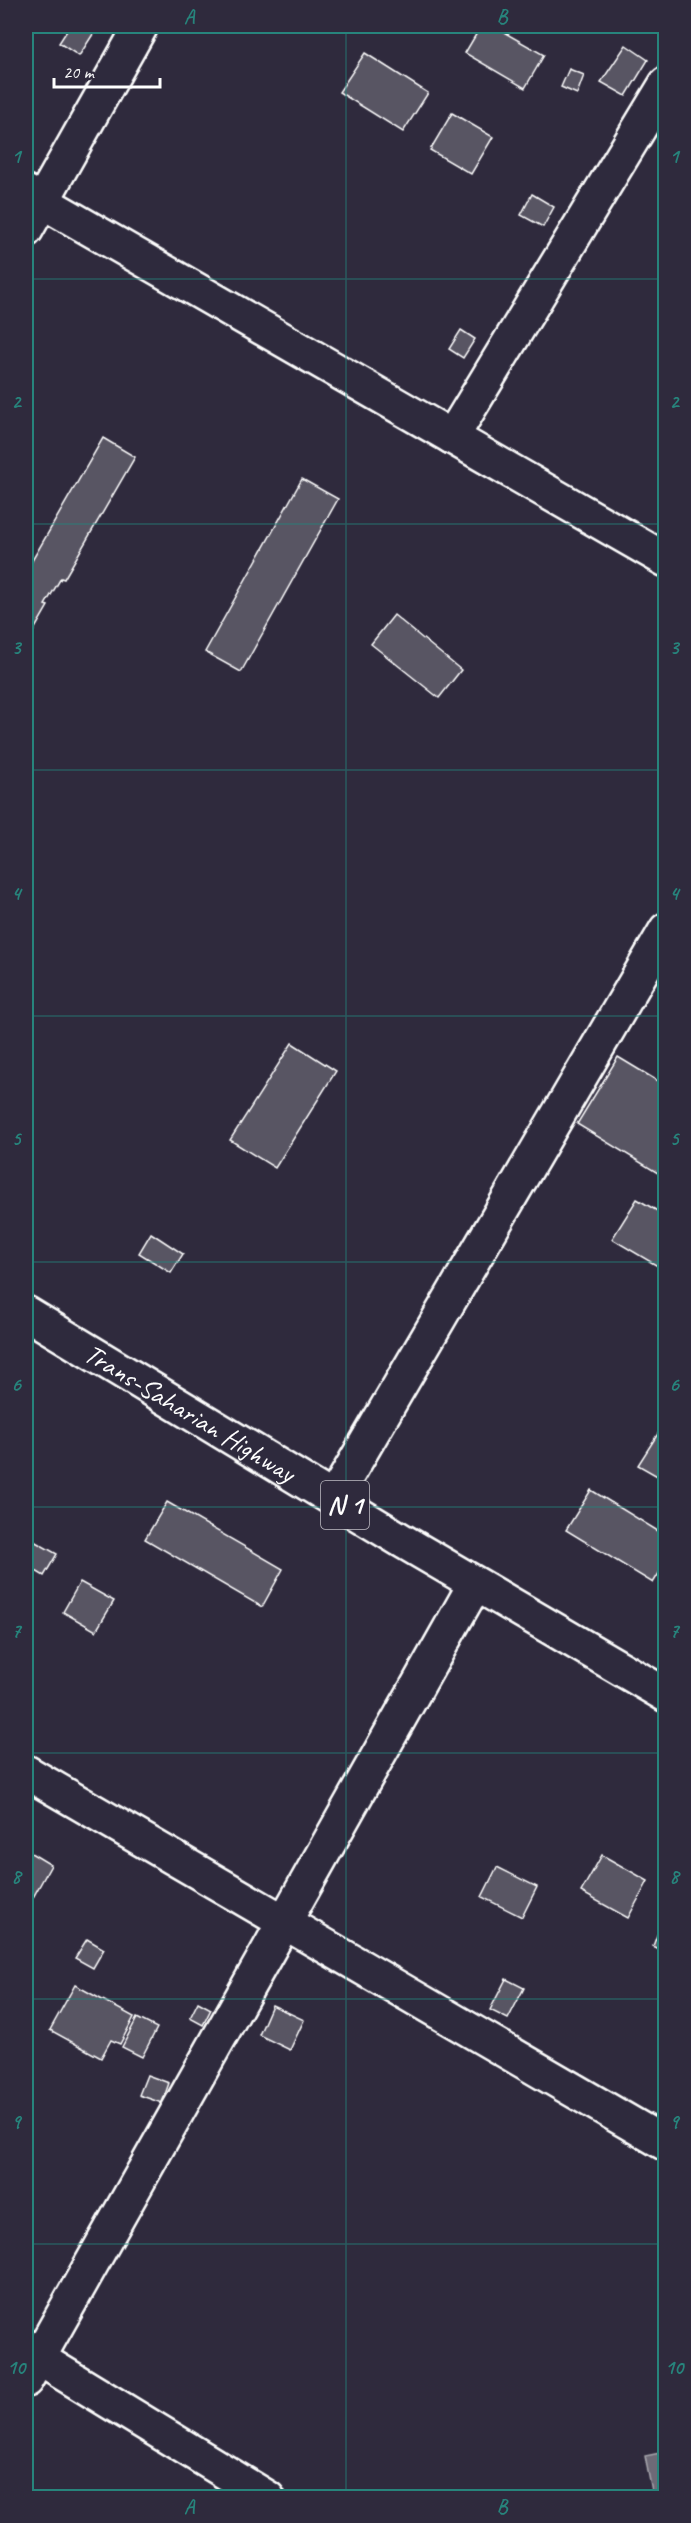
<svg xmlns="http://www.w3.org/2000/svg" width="691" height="2523" font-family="Caveat,sans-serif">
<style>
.water{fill:#6d6a77;stroke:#a7a6ad;stroke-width:1.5}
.building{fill:#595564;stroke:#fff;stroke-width:1.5}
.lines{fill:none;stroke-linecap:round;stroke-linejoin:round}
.minor-casing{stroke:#fff;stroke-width:38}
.trunk-casing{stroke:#fff;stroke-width:38}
.minor{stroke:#2f2a3d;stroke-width:33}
.trunk{stroke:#2f2a3d;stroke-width:33}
.grid{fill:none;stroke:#27847c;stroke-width:1.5;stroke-opacity:0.55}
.labels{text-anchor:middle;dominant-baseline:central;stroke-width:4.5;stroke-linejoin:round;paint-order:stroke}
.shield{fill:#2f2a3d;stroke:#c1bfc5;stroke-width:1.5}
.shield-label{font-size:27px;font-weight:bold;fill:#fff}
.street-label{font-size:28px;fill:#fff;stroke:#2f2a3d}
.neatline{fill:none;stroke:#27847c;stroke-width:2}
.grid-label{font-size:20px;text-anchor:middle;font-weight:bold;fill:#27847c}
</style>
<rect width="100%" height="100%" fill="#2f2a3d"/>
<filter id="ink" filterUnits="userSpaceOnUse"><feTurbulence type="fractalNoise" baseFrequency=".0167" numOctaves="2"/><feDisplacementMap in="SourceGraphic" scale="12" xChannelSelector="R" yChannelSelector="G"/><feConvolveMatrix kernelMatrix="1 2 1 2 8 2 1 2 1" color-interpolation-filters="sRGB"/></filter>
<g filter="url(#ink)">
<path class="water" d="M665,2452V2497H653L645,2456Z"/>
<g class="building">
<path d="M70,26H93L97,28L79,56L59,43Z"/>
<path d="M481,26H493L544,55L525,88L465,53Z"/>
<path d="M626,45L648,60L626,96L601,82Z"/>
<path d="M365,53L428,93L403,132L339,92Z"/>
<path d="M569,69L584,75L577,94L561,87Z"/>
<path d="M452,113L493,137L471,174L430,150Z"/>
<path d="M532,194L554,207L543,227L521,215Z"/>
<path d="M461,330L475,339L463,358L449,349Z"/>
<path d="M103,438L135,457L64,579L61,578L45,605L48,606L26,644V571Z"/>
<path d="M302,479L338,499L241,672L205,652Z"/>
<path d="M394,615L461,670L439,698L371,644Z"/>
<path d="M292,1043L336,1071L275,1168L230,1140Z"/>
<path d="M618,1057L666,1086V1178L577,1124Z"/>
<path d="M637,1199L666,1216V1271L612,1239Z"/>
<path d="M151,1233L183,1254L171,1273L139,1253Z"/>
<path d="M666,1421V1481L638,1465Z"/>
<path d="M591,1490L666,1536V1562L653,1583L566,1530Z"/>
<path d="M167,1502L283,1569L262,1607L145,1539Z"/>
<path d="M32,1540L57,1554L44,1576L26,1565V1550Z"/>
<path d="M80,1582L114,1601L96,1631L63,1612Z"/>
<path d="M26,1850L51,1865L26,1910Z"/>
<path d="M602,1855L648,1881L628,1918L581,1892Z"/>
<path d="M497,1867L537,1887L522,1917L482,1897Z"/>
<path d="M659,1930L666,1933V1952L653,1946Z"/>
<path d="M87,1939L104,1949L93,1968L75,1958Z"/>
<path d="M506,1979L524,1988L508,2019L490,2010Z"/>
<path d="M75,1985L134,2017L120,2044L111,2040L101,2058L50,2030Z"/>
<path d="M198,2002L211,2009L203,2025L190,2018Z"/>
<path d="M272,2005L304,2020L290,2050L259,2035Z"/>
<path d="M137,2018L157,2028L142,2057L122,2047Z"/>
<path d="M147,2075L169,2083L162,2103L139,2095Z"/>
</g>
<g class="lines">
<defs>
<g id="minor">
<path d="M26,192L666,560"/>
<path d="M26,230L141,26"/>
<path d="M452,437L666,84"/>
<path d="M334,1498L666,930"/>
<path d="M26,1772L666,2144"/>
<path d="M38,2358L268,2498"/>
<path d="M26,2380L475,1584"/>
</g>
<g id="trunk">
<path id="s1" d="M26,1313L401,1540L666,1695"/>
</g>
</defs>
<use href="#minor" class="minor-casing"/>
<use href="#trunk" class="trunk-casing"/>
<use href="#minor" class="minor"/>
<use href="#trunk" class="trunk"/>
</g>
</g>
<path class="grid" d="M346,26V2498M26,279H666M26,524H666M26,770H666M26,1016H666M26,1262H666M26,1507H666M26,1753H666M26,1999H666M26,2244H666"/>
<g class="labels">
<rect class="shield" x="321" y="1481" width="48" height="48" rx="4.5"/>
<g class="shield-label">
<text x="345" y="1505">N 1</text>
</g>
<g class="street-label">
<text stroke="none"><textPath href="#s1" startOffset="192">Trans-Saharian Highway</textPath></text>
</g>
</g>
<rect width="691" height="2523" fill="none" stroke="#2f2a3d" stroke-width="66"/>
<path d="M54 78v9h106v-9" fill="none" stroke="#ffffff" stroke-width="3"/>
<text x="63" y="78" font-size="18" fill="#ffffff" stroke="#2f2a3d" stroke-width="4.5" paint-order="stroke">20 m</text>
<rect x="33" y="33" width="625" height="2457" class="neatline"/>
<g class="grid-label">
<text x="189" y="23">A</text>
<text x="502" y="23">B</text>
<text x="16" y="163">1</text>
<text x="674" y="163">1</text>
<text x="16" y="408">2</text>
<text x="674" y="408">2</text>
<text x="16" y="654">3</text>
<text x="674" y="654">3</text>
<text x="16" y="900">4</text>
<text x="674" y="900">4</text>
<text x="16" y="1145">5</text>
<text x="674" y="1145">5</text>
<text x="16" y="1391">6</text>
<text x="674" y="1391">6</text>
<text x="16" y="1637">7</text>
<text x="674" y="1637">7</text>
<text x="16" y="1883">8</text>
<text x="674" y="1883">8</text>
<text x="16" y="2128">9</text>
<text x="674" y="2128">9</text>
<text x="16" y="2374">10</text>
<text x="674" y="2374">10</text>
<text x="189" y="2513">A</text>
<text x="502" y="2513">B</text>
</g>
</svg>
